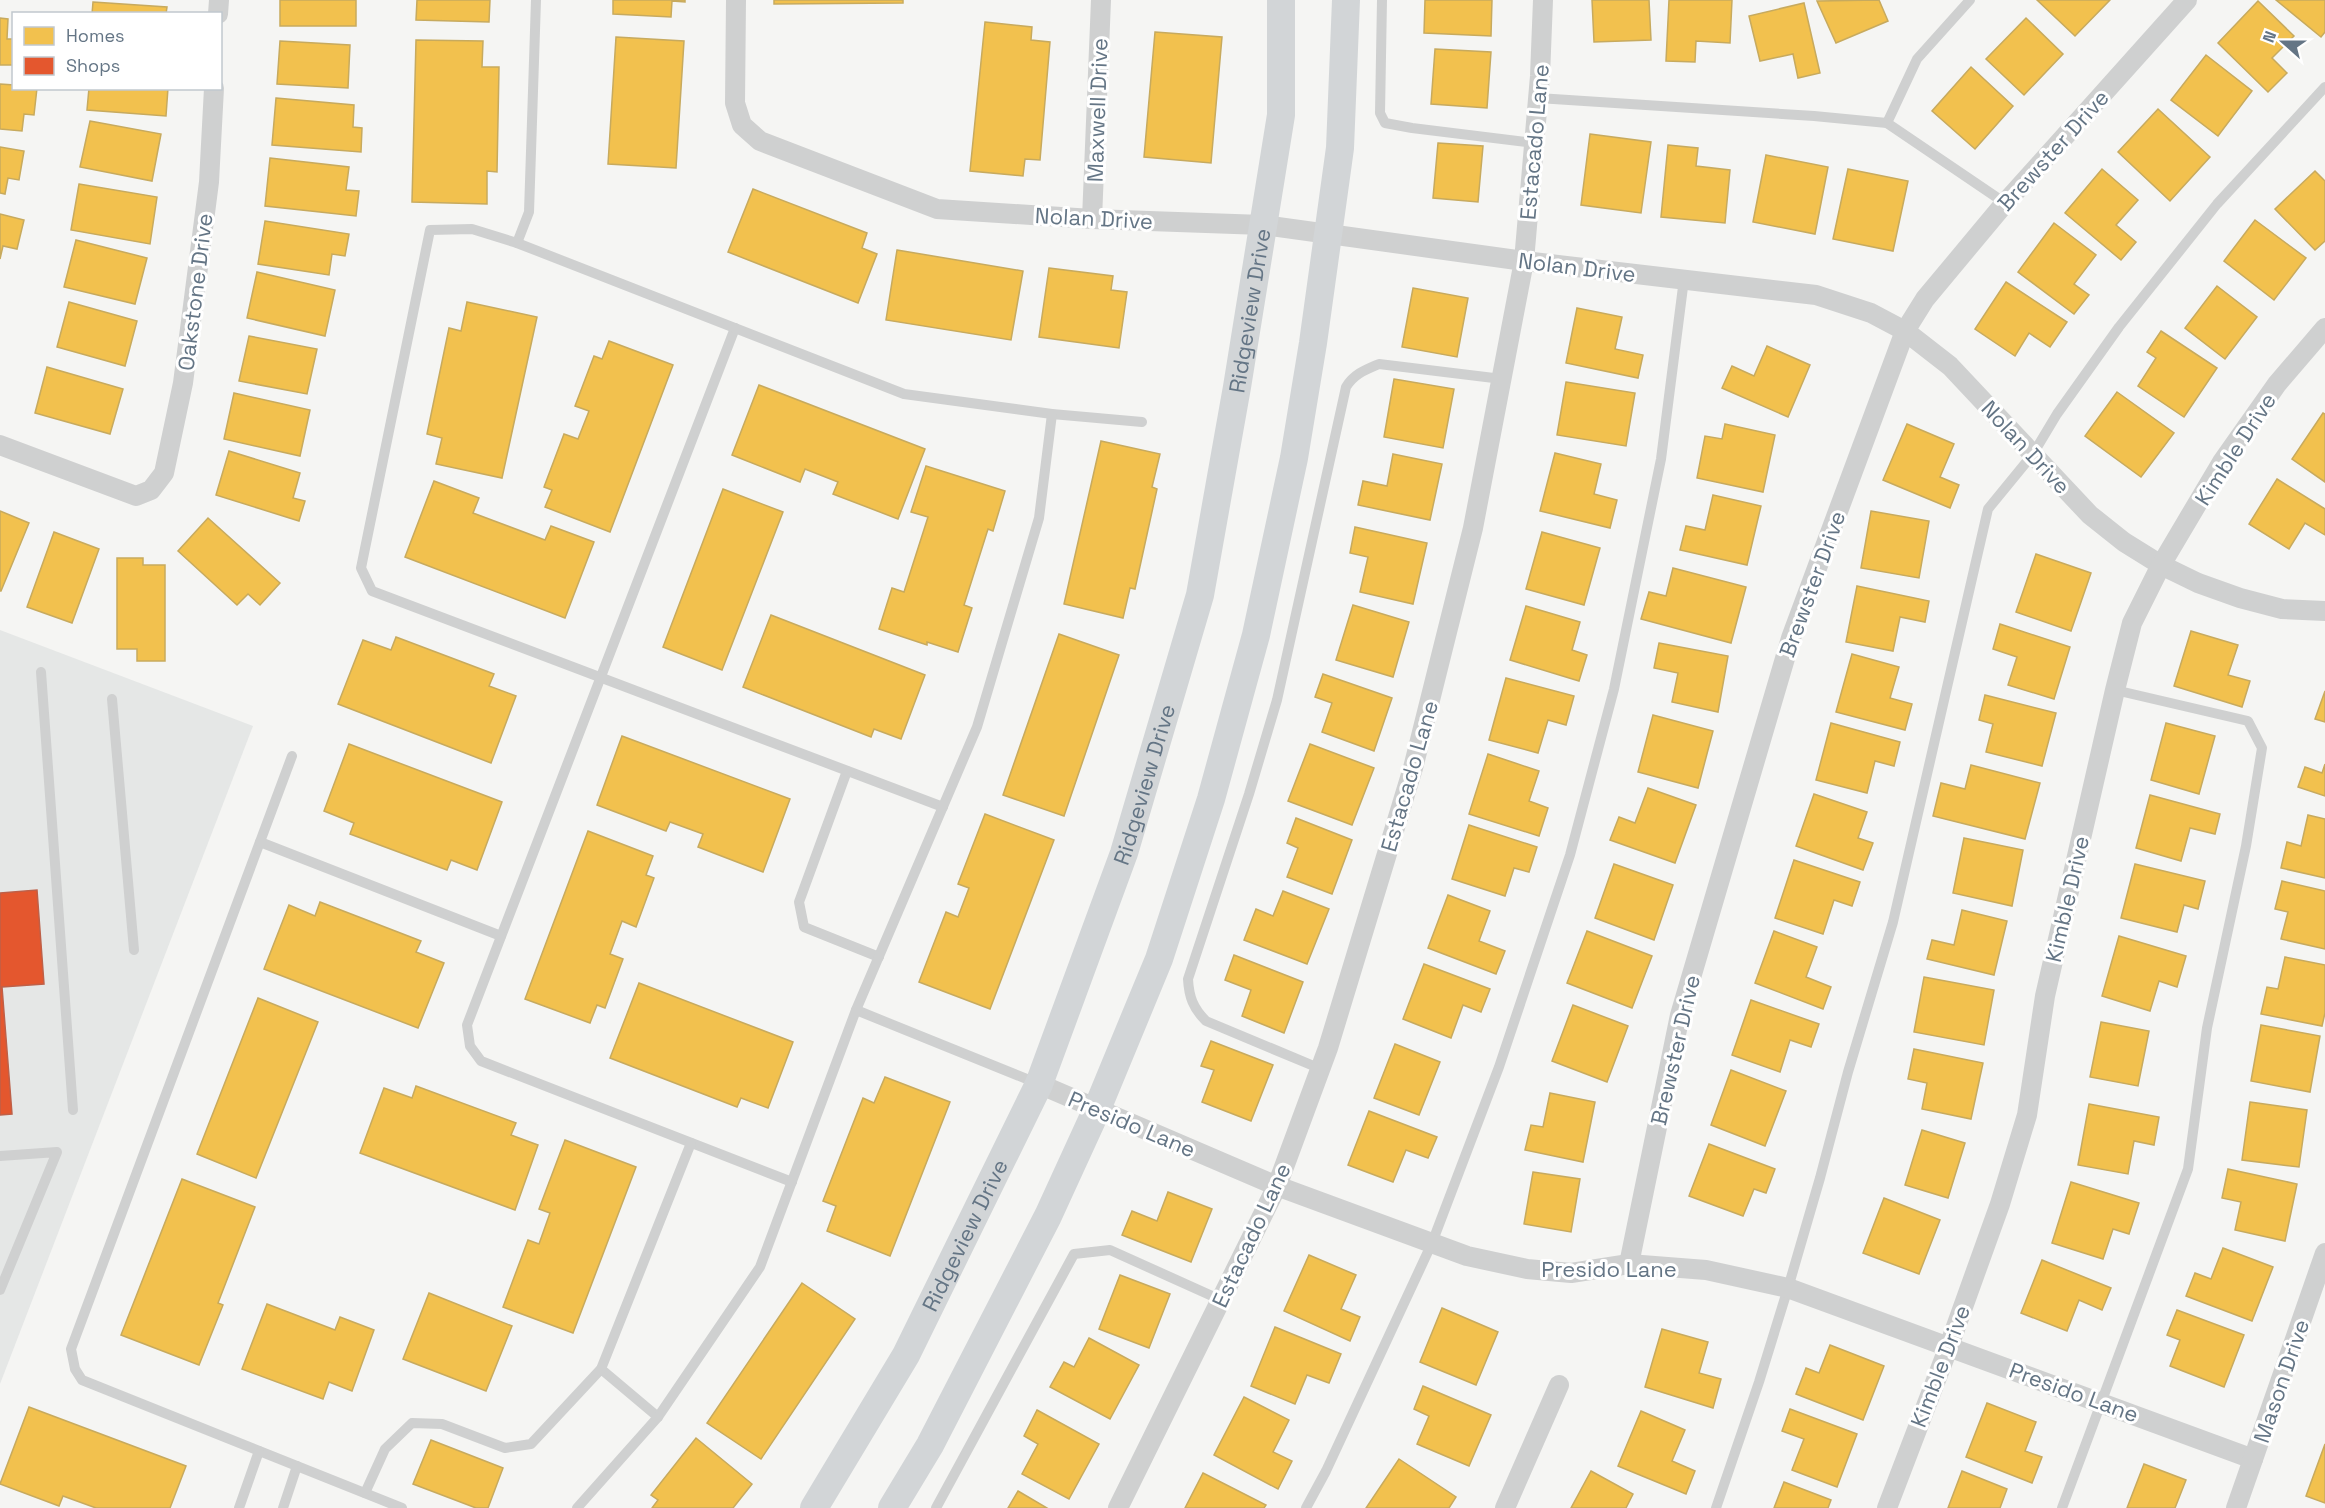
<svg xmlns="http://www.w3.org/2000/svg" width="2325" height="1508" font-family="'Space Grotesk',sans-serif">
<style>
.built{fill:#e5e7e6}
.homes{fill:#f2c14e;stroke:#c7aa5e;stroke-width:1.5}
.shops{fill:#e4572e;stroke:#be6048;stroke-width:1.5}
.lines{fill:none;stroke-linecap:round;stroke-linejoin:round}
.service{stroke:#cfd0d0;stroke-width:10}
.minor{stroke:#cfd0d0;stroke-width:20}
.secondary{stroke:#d2d5d7;stroke-width:28}
.labels{text-anchor:middle;dominant-baseline:central;stroke-width:6;stroke-linejoin:round;paint-order:stroke}
.street-label{font-size:22px;fill:#647585;stroke:#fff}
</style>
<rect width="100%" height="100%" fill="#f5f5f3"/>
<path class="built" d="M0,630L253,726L0,1384Z"/>
<g class="homes">
<rect x="280" y="0" width="76" height="26"/>
<path d="M417,0H490L489,22L416,20Z"/>
<path d="M613,0H685V2L672,1L671,17L613,14Z"/>
<path d="M774,0H903V3L774,4Z"/>
<path d="M1425,0H1492L1491,36L1424,33Z"/>
<path d="M1592,0H1649L1651,40L1594,42Z"/>
<path d="M1669,0H1732L1730,43L1696,41L1695,62L1666,61Z"/>
<path d="M1879,0L1888,21L1836,43L1817,1Z"/>
<path d="M2037,0H2110L2075,36Z"/>
<path d="M2276,0H2325V32L2321,37Z"/>
<path d="M2258,1L2294,36L2272,58L2287,73L2268,92L2218,43Z"/>
<path d="M93,2L167,7L166,14H92Z"/>
<path d="M1804,3L1820,73L1798,78L1793,54L1760,61L1749,16Z"/>
<path d="M0,18L8,19L7,39H14V65H0Z"/>
<path d="M2026,18L2063,54L2024,95L1986,59Z"/>
<path d="M985,22L1032,27L1031,40L1050,42L1040,160L1025,159L1023,176L970,171Z"/>
<path d="M1155,32L1222,37L1211,163L1144,157Z"/>
<path d="M616,37L684,41L676,168L608,164Z"/>
<path d="M416,40L483,41L482,67H499L497,172L487,171V204L412,202Z"/>
<path d="M280,41L350,45L348,88L277,84Z"/>
<path d="M1435,49L1491,52L1487,108L1431,104Z"/>
<path d="M2206,55L2252,91L2218,136L2171,100Z"/>
<path d="M1971,67L2013,106L1975,149L1932,111Z"/>
<path d="M0,84L14,85V88H37L34,115L24,114L22,131L0,129Z"/>
<path d="M89,88H168L166,116L87,110Z"/>
<path d="M276,98L354,105L353,127L362,128L361,152L272,145Z"/>
<path d="M2158,109L2210,157L2170,201L2118,152Z"/>
<path d="M90,121L161,134L152,181L80,167Z"/>
<path d="M1590,134L1651,142L1641,213L1581,205Z"/>
<path d="M1438,143L1483,146L1478,202L1433,198Z"/>
<path d="M1668,145L1698,148L1696,166L1730,170L1725,223L1661,217Z"/>
<path d="M0,147L24,151L19,180L8,178L5,194L0,193Z"/>
<path d="M1766,155L1828,167L1815,234L1753,222Z"/>
<path d="M270,158L349,167L346,190L359,191L356,216L265,206Z"/>
<path d="M1848,169L1908,181L1893,251L1833,239Z"/>
<path d="M2102,169L2138,200L2116,225L2136,242L2121,260L2065,213Z"/>
<path d="M2315,171L2325,181V241L2315,250L2275,209Z"/>
<path d="M79,184L157,197L150,244L71,230Z"/>
<path d="M753,189L867,233L862,248L877,254L858,303L728,252Z"/>
<path d="M0,214L24,220L17,249L3,246L0,259Z"/>
<path d="M2255,220L2306,258L2274,300L2224,261Z"/>
<path d="M265,221L349,234L345,256L332,254L329,275L258,264Z"/>
<path d="M2054,223L2096,255L2074,284L2089,295L2074,314L2018,272Z"/>
<path d="M76,240L147,258L135,304L64,287Z"/>
<path d="M897,250L1023,271L1011,340L886,320Z"/>
<path d="M1049,268L1113,276L1111,290L1127,292L1119,348L1039,337Z"/>
<path d="M257,272L335,290L325,336L247,318Z"/>
<path d="M2006,282L2067,322L2050,347L2029,333L2015,356L1975,329Z"/>
<path d="M2217,286L2257,317L2225,359L2185,328Z"/>
<path d="M1413,288L1468,298L1457,357L1402,347Z"/>
<path d="M69,302L137,321L125,366L57,347Z"/>
<path d="M467,302L537,317L502,478L436,464L442,438L427,434L449,328L461,331Z"/>
<path d="M1577,308L1622,317L1615,349L1643,355L1638,378L1566,363Z"/>
<path d="M2161,331L2217,368L2184,417L2138,386L2156,358L2147,352Z"/>
<path d="M249,336L317,349L307,394L239,381Z"/>
<path d="M609,341L673,365L610,532L545,507L552,490L544,487L564,434L578,439L589,411L575,406L594,356L602,359Z"/>
<path d="M1767,346L1810,365L1788,417L1722,388L1732,366L1754,376Z"/>
<path d="M47,367L123,389L110,434L35,413Z"/>
<path d="M1394,379L1454,389L1443,448L1384,437Z"/>
<path d="M1566,382L1635,393L1626,446L1557,435Z"/>
<path d="M759,385L925,449L898,519L833,494L838,482L805,469L800,482L732,455Z"/>
<path d="M2117,392L2174,433L2141,477L2085,436Z"/>
<path d="M234,393L310,410L300,456L224,439Z"/>
<path d="M2323,413L2325,414V482L2292,459Z"/>
<path d="M1725,424L1775,435L1763,492L1697,478L1705,436L1722,439Z"/>
<path d="M1907,424L1954,444L1940,477L1959,485L1950,508L1883,480Z"/>
<path d="M1101,441L1160,454L1152,487L1157,489L1135,589L1130,588L1123,618L1064,604Z"/>
<path d="M229,451L300,473L293,498L305,501L299,521L216,495Z"/>
<path d="M1555,453L1601,464L1594,494L1617,500L1610,528L1540,511Z"/>
<path d="M1393,454L1442,464L1430,520L1358,505L1363,481L1387,486Z"/>
<path d="M926,466L1005,491L993,531L988,529L964,605L972,608L958,652L927,642V645L879,629L892,588L904,592L928,517L911,512Z"/>
<path d="M2277,479L2325,509V535L2305,523L2289,549L2249,524Z"/>
<path d="M434,481L479,498L473,513L545,540L551,526L594,542L565,618L405,557Z"/>
<path d="M723,489L783,512L722,670L663,647Z"/>
<path d="M1713,495L1761,506L1747,565L1680,550L1686,526L1705,530Z"/>
<path d="M0,511L29,523L1,591H0Z"/>
<path d="M1871,511L1929,521L1919,578L1861,568Z"/>
<path d="M208,518L280,583L260,605L248,594L237,605L178,551Z"/>
<path d="M1355,527L1427,543L1413,604L1360,592L1368,557L1350,553Z"/>
<path d="M54,532L99,549L72,623L27,607Z"/>
<path d="M1542,532L1600,548L1584,605L1526,589Z"/>
<path d="M2036,554L2091,573L2071,631L2016,612Z"/>
<path d="M117,558H143V565H165V661H137V649H117Z"/>
<path d="M1673,568L1746,587L1731,643L1641,619L1649,592L1666,596Z"/>
<path d="M1857,586L1929,601L1925,622L1900,617L1893,651L1846,642Z"/>
<path d="M1353,605L1409,622L1393,677L1336,660Z"/>
<path d="M1526,606L1580,622L1572,650L1587,655L1579,681L1510,660Z"/>
<path d="M771,615L925,675L901,739L874,729L871,737L743,687Z"/>
<path d="M2000,624L2070,647L2054,699L2008,685L2017,657L1993,649Z"/>
<path d="M2191,631L2238,645L2228,675L2250,681L2242,707L2174,686Z"/>
<path d="M1059,634L1119,655L1064,816L1003,795Z"/>
<path d="M396,637L494,674L489,686L516,696L491,763L338,704L363,640L391,650Z"/>
<path d="M1659,643L1728,656L1718,712L1672,702L1678,673L1654,668Z"/>
<path d="M1852,654L1899,667L1890,698L1912,704L1905,730L1836,712Z"/>
<path d="M1323,674L1392,698L1374,751L1322,732L1332,703L1315,697Z"/>
<path d="M1506,678L1574,696L1566,725L1548,720L1538,753L1489,740Z"/>
<path d="M2325,691V722L2315,719Z"/>
<path d="M1985,695L2056,713L2042,766L1986,752L1993,724L1979,720Z"/>
<path d="M1653,715L1713,731L1698,788L1638,772Z"/>
<path d="M1831,723L1900,742L1894,766L1875,761L1867,793L1816,780Z"/>
<path d="M2166,723L2215,736L2199,794L2151,780Z"/>
<path d="M622,736L790,799L763,872L698,847L703,834L670,822L666,831L597,805Z"/>
<path d="M349,744L502,802L477,870L451,860L447,870L350,834L354,823L324,811Z"/>
<path d="M1310,744L1374,768L1352,825L1288,801Z"/>
<path d="M1488,754L1539,771L1529,801L1548,808L1539,836L1469,814Z"/>
<path d="M2325,764V796L2298,787L2305,767L2322,773Z"/>
<path d="M1971,765L2040,783L2025,839L1933,816L1941,783L1965,789Z"/>
<path d="M1648,788L1696,805L1675,863L1610,840L1619,817L1635,823Z"/>
<path d="M1814,794L1867,812L1858,838L1873,843L1863,870L1796,846Z"/>
<path d="M2150,795L2220,814L2215,834L2190,828L2181,861L2136,848Z"/>
<path d="M985,814L1054,840L990,1009L919,982L946,912L958,917L969,888L958,884Z"/>
<path d="M2308,815L2325,819V878L2281,868L2287,842L2301,846Z"/>
<path d="M1296,818L1352,840L1332,894L1287,877L1298,848L1287,843Z"/>
<path d="M1469,825L1537,847L1529,872L1514,868L1505,896L1452,879Z"/>
<path d="M588,831L653,856L646,875L654,878L636,927L622,921L610,954L623,959L605,1008L597,1005L590,1023L525,999Z"/>
<path d="M1964,838L2023,850L2012,906L1953,893Z"/>
<path d="M1794,860L1860,882L1852,906L1834,900L1823,934L1775,918Z"/>
<path d="M1614,864L1673,885L1654,940L1595,918Z"/>
<path d="M2135,864L2205,881L2198,909L2184,905L2177,932L2121,918Z"/>
<path d="M2282,881L2325,891V949L2281,939L2288,912L2275,909Z"/>
<path d="M1283,891L1329,909L1307,964L1244,940L1256,909L1273,916Z"/>
<path d="M1448,895L1490,911L1479,941L1505,951L1496,974L1428,948Z"/>
<path d="M320,902L421,941L416,952L444,963L418,1028L264,969L289,905L315,916Z"/>
<path d="M1962,910L2007,921L1994,975L1927,959L1932,940L1954,945Z"/>
<path d="M1587,931L1652,956L1632,1008L1567,983Z"/>
<path d="M1774,931L1817,947L1806,977L1831,987L1823,1009L1755,983Z"/>
<path d="M2119,936L2186,956L2177,987L2159,981L2150,1011L2102,996Z"/>
<path d="M1234,955L1303,982L1284,1033L1242,1016L1251,990L1225,980Z"/>
<path d="M2285,957L2325,965V1013L2322,1026L2261,1014L2267,987L2278,989Z"/>
<path d="M1424,964L1490,989L1481,1012L1463,1005L1451,1038L1403,1019Z"/>
<path d="M1924,977L1994,990L1984,1045L1914,1032Z"/>
<path d="M639,983L793,1042L768,1108L741,1098L737,1107L610,1058Z"/>
<path d="M258,998L318,1022L256,1178L197,1154Z"/>
<path d="M1751,1000L1819,1024L1811,1047L1790,1040L1780,1072L1732,1055Z"/>
<path d="M1573,1005L1628,1026L1607,1082L1552,1061Z"/>
<path d="M2101,1022L2149,1031L2138,1086L2090,1077Z"/>
<path d="M2261,1025L2320,1036L2310,1092L2251,1081Z"/>
<path d="M1211,1041L1273,1065L1251,1121L1202,1102L1214,1070L1201,1066Z"/>
<path d="M1395,1044L1440,1062L1419,1115L1374,1098Z"/>
<path d="M1914,1049L1983,1063L1971,1119L1922,1109L1927,1083L1908,1079Z"/>
<path d="M1731,1070L1786,1091L1765,1146L1711,1125Z"/>
<path d="M885,1077L950,1102L890,1256L827,1231L836,1206L823,1201L863,1098L874,1103Z"/>
<path d="M416,1086L516,1123L511,1135L538,1145L515,1210L360,1153L384,1088L412,1098Z"/>
<path d="M1550,1093L1595,1102L1583,1162L1525,1150L1531,1125L1543,1127Z"/>
<path d="M2250,1102L2307,1110L2299,1167L2242,1160Z"/>
<path d="M2089,1104L2159,1117L2154,1145L2134,1141L2128,1174L2078,1165Z"/>
<path d="M1369,1111L1437,1137L1428,1158L1406,1150L1393,1182L1348,1165Z"/>
<path d="M1922,1130L1965,1143L1948,1198L1905,1185Z"/>
<path d="M565,1140L636,1167L573,1333L503,1307L528,1240L539,1244L550,1213L539,1209Z"/>
<path d="M1709,1144L1775,1169L1766,1193L1754,1189L1743,1216L1689,1196Z"/>
<path d="M2228,1169L2297,1184L2285,1241L2235,1230L2241,1202L2222,1198Z"/>
<path d="M1533,1172L1580,1179L1571,1232L1524,1224Z"/>
<path d="M182,1179L255,1207L218,1303L223,1305L199,1365L121,1335Z"/>
<path d="M2071,1182L2139,1203L2129,1234L2113,1229L2103,1259L2052,1243Z"/>
<path d="M1168,1192L1212,1209L1191,1262L1122,1235L1132,1211L1157,1221Z"/>
<path d="M1884,1198L1940,1220L1919,1274L1863,1253Z"/>
<path d="M2223,1248L2273,1267L2252,1321L2186,1296L2195,1273L2211,1279Z"/>
<path d="M1309,1255L1356,1275L1341,1309L1360,1317L1350,1341L1284,1311Z"/>
<path d="M2042,1260L2111,1288L2102,1310L2079,1300L2067,1331L2021,1313Z"/>
<path d="M1120,1275L1170,1294L1149,1348L1099,1329Z"/>
<path d="M802,1283L855,1319L761,1459L707,1423Z"/>
<path d="M429,1293L512,1326L486,1391L403,1359Z"/>
<path d="M267,1304L335,1330L340,1317L374,1330L352,1391L329,1382L323,1399L242,1369Z"/>
<path d="M1442,1308L1498,1332L1476,1385L1420,1362Z"/>
<path d="M2177,1310L2244,1335L2224,1387L2170,1366L2180,1340L2167,1335Z"/>
<path d="M1275,1327L1341,1354L1329,1383L1307,1375L1295,1404L1251,1386Z"/>
<path d="M1662,1329L1708,1342L1699,1373L1721,1379L1713,1408L1645,1387Z"/>
<path d="M1089,1338L1139,1365L1110,1419L1050,1387L1064,1362L1074,1367Z"/>
<path d="M1830,1345L1884,1366L1863,1420L1796,1394L1806,1368L1819,1373Z"/>
<path d="M1423,1386L1491,1415L1469,1466L1417,1444L1429,1416L1414,1409Z"/>
<path d="M1244,1397L1289,1420L1273,1452L1292,1461L1278,1489L1214,1455Z"/>
<path d="M1987,1403L2036,1422L2025,1451L2042,1457L2032,1483L1966,1457Z"/>
<path d="M29,1407L186,1466L170,1508H96L63,1496L59,1506L0,1484Z"/>
<path d="M1790,1409L1857,1434L1837,1487L1792,1470L1804,1439L1782,1431Z"/>
<path d="M1037,1410L1099,1444L1069,1499L1022,1474L1038,1444L1024,1436Z"/>
<path d="M1641,1411L1685,1430L1672,1461L1695,1471L1686,1494L1618,1466Z"/>
<path d="M696,1438L752,1484L733,1508H652L658,1500L651,1495Z"/>
<path d="M431,1440L503,1468L488,1508H476L413,1484Z"/>
<path d="M2325,1444V1503L2306,1496Z"/>
<path d="M1399,1459L1456,1497L1449,1508H1366Z"/>
<path d="M2144,1464L2186,1480L2175,1508H2127Z"/>
<path d="M1591,1471L1633,1494L1626,1508H1571Z"/>
<path d="M1962,1471L2007,1489L2000,1508H1948Z"/>
<path d="M1203,1473L1266,1505L1264,1508H1185Z"/>
<path d="M1784,1482L1831,1500L1828,1508H1774Z"/>
<path d="M1018,1491L1047,1508H1008Z"/>
</g>
<path class="shops" d="M37,890L44,984L2,987L12,1114L0,1115V893Z"/>
<g class="lines">
<g class="service">
<path d="M1382,0L1380,113L1385,123L1412,128L1534,143"/>
<path d="M1970,0L1917,59L1887,123L2005,203"/>
<path d="M1538,98L1814,116L1887,123"/>
<path d="M517,243L529,212L536,0"/>
<path d="M735,328L467,1025L470,1046L481,1061L792,1182"/>
<path d="M41,672L73,1110"/>
<path d="M112,699L134,950"/>
<path d="M292,756L71,1349L75,1369L82,1380L402,1508"/>
<path d="M847,771L799,902L804,927L879,957"/>
<path d="M943,807L372,591L361,568L430,230L472,229L517,243L904,394L1052,414L1142,422"/>
<path d="M260,842L501,936"/>
<path d="M856,1010L1039,1084"/>
<path d="M1321,1069L1206,1021C1193,1008 1189,997 1188,979L1249,794L1277,700L1346,387C1354,374 1365,370 1379,364L1502,379"/>
<path d="M0,1156L57,1152L0,1290"/>
<path d="M601,1369L658,1417"/>
<path d="M365,1493L385,1449L412,1423L442,1424L505,1448L531,1444L601,1369L691,1143"/>
<path d="M239,1508L259,1451"/>
<path d="M283,1508L297,1466"/>
<path d="M577,1508L658,1417L760,1267L856,1010L977,727L1039,518L1052,414"/>
<path d="M936,1508L1074,1254L1110,1250L1221,1300"/>
<path d="M1306,1508L1326,1471L1432,1243L1499,1067L1570,855L1614,689L1661,459L1684,279"/>
<path d="M1716,1508L1759,1382L1788,1288L1820,1178L1848,1072L1893,922L1988,509L2033,454L2057,414L2119,327L2217,204L2325,87"/>
<path d="M2062,1508L2188,1169L2207,1028L2246,846L2262,748L2248,721L2115,690"/>
</g>
<g class="minor">
<path d="M736,0L735,103L742,125L760,141L937,209L1092,219L1263,225L1524,261L1816,295L1871,313L1905,331L1950,366L2090,515L2124,542L2161,565L2198,583L2240,598L2282,609L2325,611"/>
<path d="M218,14L219,0"/>
<path d="M1092,219L1101,0"/>
<path d="M0,445L136,496L151,490L164,473L183,383L209,182L214,88"/>
<path d="M1039,1084L1277,1186L1467,1256L1527,1269L1571,1273L1629,1264L1706,1270L1788,1288L2253,1459"/>
<path d="M1629,1264L1680,1015L1791,638L1905,331L1925,299L2005,203L2187,0"/>
<path d="M1118,1508L1277,1186L1328,1048L1413,768L1473,528L1524,261L1540,76L1543,0"/>
<path d="M1505,1508L1559,1385"/>
<path d="M1887,1508L1949,1346L2000,1204L2027,1115L2045,996L2115,690L2132,623L2161,565L2222,462L2277,384L2325,328"/>
<path d="M2236,1508L2325,1253"/>
</g>
<g class="secondary">
<path id="s1" d="M814,1508L906,1355L1039,1084L1124,853L1200,595L1237,387L1281,115V0"/>
<path d="M892,1508L930,1445L1048,1216L1097,1109L1159,959L1211,799L1256,635L1294,458L1313,343L1340,148L1346,0"/>
</g>
</g>
<g class="labels">
<g class="street-label">
<text transform="translate(1097 110) rotate(-88)">Maxwell Drive</text>
<text transform="translate(1534 142) rotate(-85)">Estacado Lane</text>
<text transform="translate(2053 150) rotate(-48)">Brewster Drive</text>
<text transform="translate(1094 218) rotate(3)">Nolan Drive</text>
<text transform="translate(1577 267) rotate(7)">Nolan Drive</text>
<text transform="translate(195 292) rotate(-83)">Oakstone Drive</text>
<text stroke="none"><textPath href="#s1" startOffset="1284">Ridgeview Drive</textPath></text>
<text transform="translate(2026 447) rotate(47)">Nolan Drive</text>
<text transform="translate(2235 449) rotate(-57)">Kimble Drive</text>
<text transform="translate(1812 584) rotate(-70)">Brewster Drive</text>
<text transform="translate(1409 776) rotate(-74)">Estacado Lane</text>
<text stroke="none"><textPath href="#s1" startOffset="798">Ridgeview Drive</textPath></text>
<text transform="translate(2067 899) rotate(-77)">Kimble Drive</text>
<text transform="translate(1675 1050) rotate(-77)">Brewster Drive</text>
<text transform="translate(1132 1124) rotate(23)">Presido Lane</text>
<text stroke="none"><textPath href="#s1" startOffset="312">Ridgeview Drive</textPath></text>
<text transform="translate(1251 1235) rotate(-65)">Estacado Lane</text>
<text x="1609" y="1269">Presido Lane</text>
<text transform="translate(1940 1366) rotate(-69)">Kimble Drive</text>
<text transform="translate(2281 1381) rotate(-71)">Mason Drive</text>
<text transform="translate(2074 1392) rotate(20)">Presido Lane</text>
</g>
</g>
<rect x="12" y="12" width="210" height="78" fill="#ffffff" stroke="#c1c8ce" stroke-width="1.5"/>
<rect x="24" y="27" width="30" height="18" fill="#f2c14e" stroke="#c1c8ce" stroke-width="1.5"/>
<text x="66" y="42" font-size="18" fill="#647585">Homes</text>
<rect x="24" y="57" width="30" height="18" fill="#e4572e" stroke="#c1c8ce" stroke-width="1.5"/>
<text x="66" y="72" font-size="18" fill="#647585">Shops</text>
<g transform="translate(2283 42) rotate(291)" stroke="#ffffff" stroke-width="4.5" paint-order="stroke">
<path d="M0-4.5L10 22L0 15L-10 22Z" fill="#647585"/>
<text y="-9" font-size="16" font-weight="bold" text-anchor="middle" fill="#647585">N</text>
</g>
</svg>
